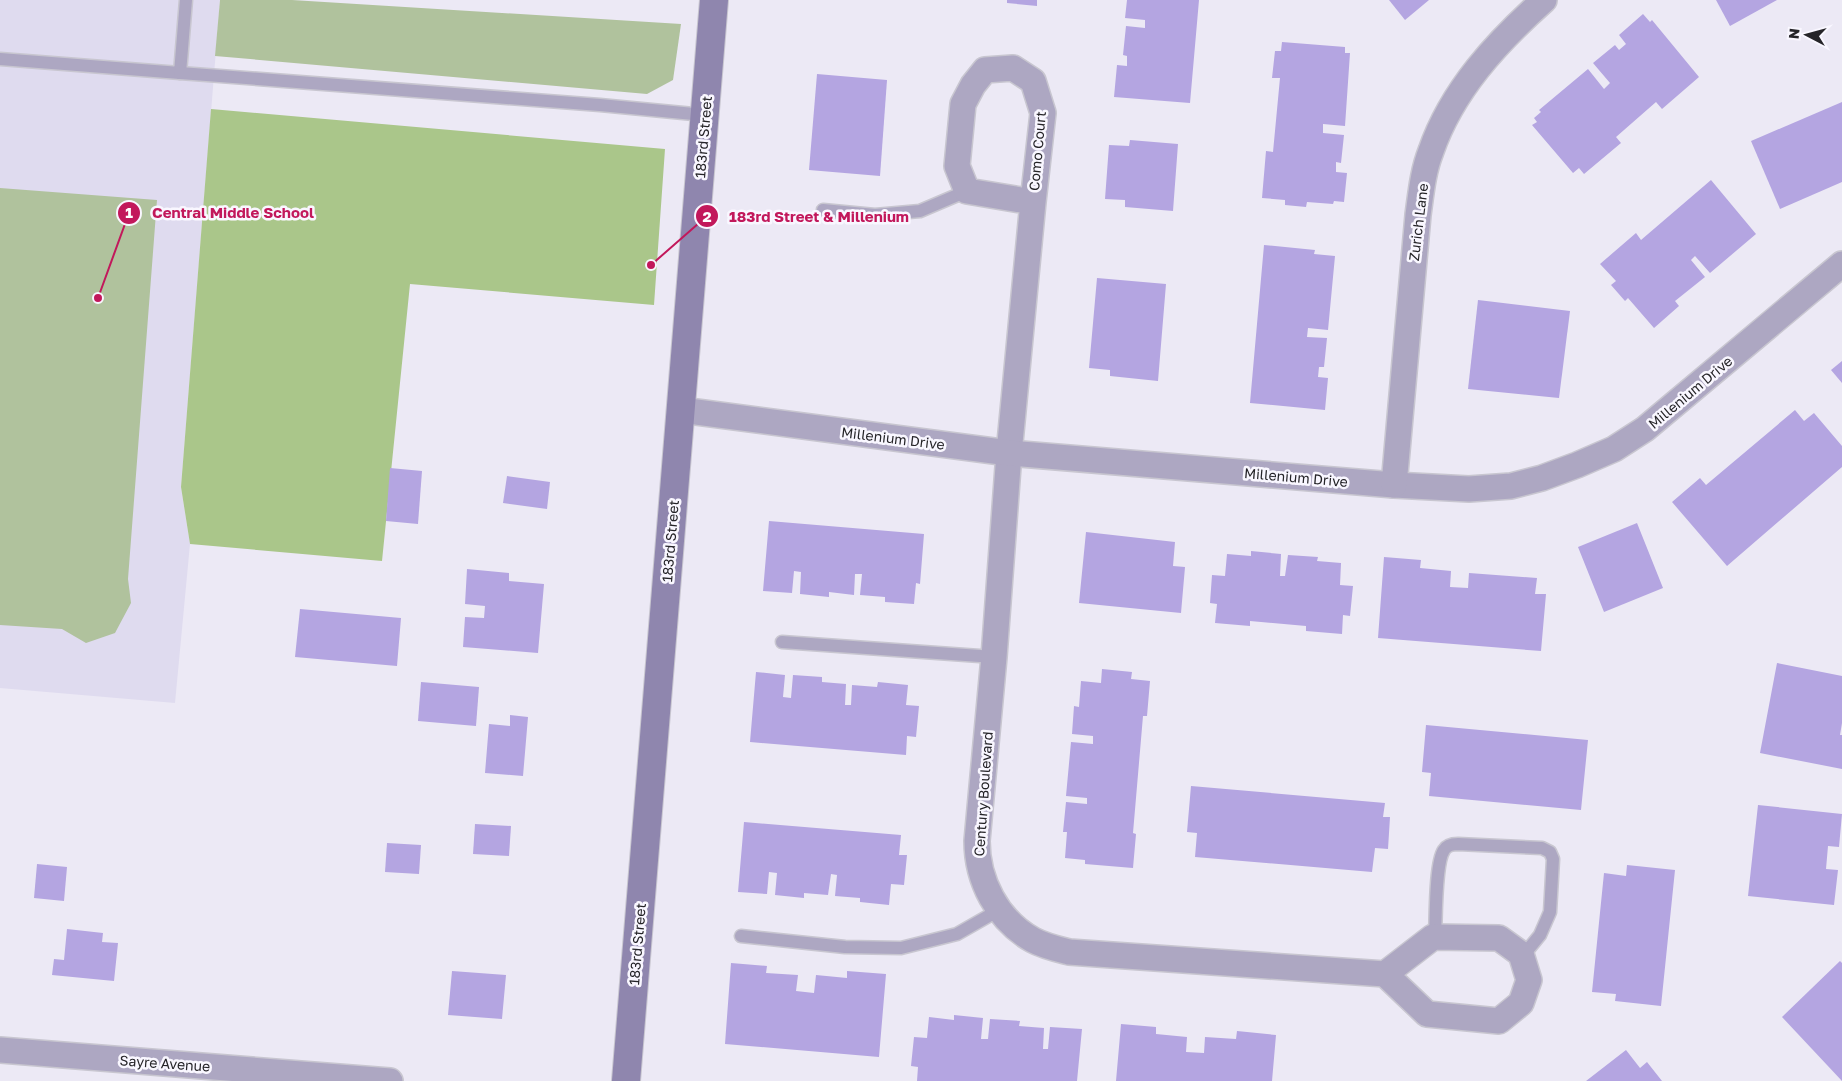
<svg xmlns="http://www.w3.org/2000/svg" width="1842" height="1081" font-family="'Golos Text',sans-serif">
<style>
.built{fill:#dfdbef}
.green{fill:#b0c29d}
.forest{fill:#aac68a}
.building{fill:#b4a5e1}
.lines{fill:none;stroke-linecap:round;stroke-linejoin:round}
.lane-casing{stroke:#c8c6d0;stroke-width:15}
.street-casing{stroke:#c8c6d0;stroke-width:28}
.secondary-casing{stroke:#c8c6d0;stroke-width:30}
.lane{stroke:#ada7c2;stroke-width:12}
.street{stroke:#ada7c2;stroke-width:25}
.secondary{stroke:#8f86ae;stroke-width:28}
.labels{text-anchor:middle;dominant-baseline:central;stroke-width:5;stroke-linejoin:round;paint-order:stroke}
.street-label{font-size:14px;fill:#252428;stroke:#f9f7ff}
.leader{fill:none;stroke:#c2185b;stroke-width:2}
.callout-dot{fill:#c2185b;stroke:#f9f7ff;stroke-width:2}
.mark-label{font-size:15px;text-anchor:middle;font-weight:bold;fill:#fff}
.callout-label{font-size:15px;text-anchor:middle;font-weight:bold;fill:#c2185b;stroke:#f9f7ff;stroke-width:5;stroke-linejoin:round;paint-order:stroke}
</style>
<rect width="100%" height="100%" fill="#ece9f5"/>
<path class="built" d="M0,0H220L181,487L190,544L175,703L0,688Z"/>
<g class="green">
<path d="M220,0H292L681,24L673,80L647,94L215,56Z"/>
<path d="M0,188L157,200L128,579L131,603L115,633L86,643L62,629L0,625Z"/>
</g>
<path class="forest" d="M211,109L665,149L654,305L410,284L382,561L190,544L181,487Z"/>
<g class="building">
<path d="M1007,0H1037V6L1007,3Z"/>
<path d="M1127,0H1199L1190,103L1114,97L1117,65L1127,66V56L1123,55L1126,26L1145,28V20L1125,18Z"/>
<path d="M1389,0H1429L1405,20Z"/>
<path d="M1716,0H1777L1730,26Z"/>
<path d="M1643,14L1650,22L1652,20L1699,77L1662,109L1656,102L1616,137L1621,143L1584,174L1579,168L1573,173L1532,125L1537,122L1534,118L1541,112L1539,110L1588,69L1604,89L1610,83L1593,63L1615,45L1619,50L1626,44L1619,35Z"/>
<path d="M1282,42L1345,47V53H1350L1345,126L1323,124V133L1344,135L1341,163L1336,162V172L1347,173L1344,202L1334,201L1333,204L1307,202L1306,207L1285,205V200L1262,198L1266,151L1273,152L1280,78H1272L1275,51H1281Z"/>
<path d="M817,74L887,80L880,176L809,170Z"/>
<path d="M1842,102V182L1780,209L1751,141Z"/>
<path d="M1130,140L1178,144L1173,211L1125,207V200L1105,199L1109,145L1129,146Z"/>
<path d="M1711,180L1756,234L1710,273L1695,256L1691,260L1705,277L1675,301L1679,306L1654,328L1628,298L1625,301L1611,285L1616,281L1600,264L1636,233L1641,240Z"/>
<path d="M1264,245L1315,250L1314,254L1335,256L1328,330L1308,328L1307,337L1327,338L1324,367H1319L1318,377L1328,378L1325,410L1250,403Z"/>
<path d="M1097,278L1166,284L1158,381L1110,376V370L1089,368Z"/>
<path d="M1478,300L1570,311L1559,398L1468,389Z"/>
<path d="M1842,361V383L1831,370Z"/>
<path d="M1795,410L1804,421L1814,413L1842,446V467L1727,566L1672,502L1700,478L1706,485Z"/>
<path d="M390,468L422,471L418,524L386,521Z"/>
<path d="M507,476L550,482L547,509L503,503Z"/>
<path d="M769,521L924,534L920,584L916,583L914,604L885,602V597L860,595L862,574H855L854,595L829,592V597L800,594L801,572L794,571L792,593L763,591Z"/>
<path d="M1637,523L1663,588L1604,612L1578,547Z"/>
<path d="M1086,532L1175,542L1173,566L1185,567L1181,613L1079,603Z"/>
<path d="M1251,551L1281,554L1280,576H1285L1288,555L1318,557L1317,561L1341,563L1340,585L1353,586L1350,616L1343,615L1342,634L1306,631V626L1250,621V626L1215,623L1217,604L1210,603L1212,575L1225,576L1227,554L1251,556Z"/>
<path d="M1384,557L1421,560L1420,568L1451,571L1450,587L1468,588L1469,573L1537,578L1535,594H1546L1541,651L1378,638Z"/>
<path d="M467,569L509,573V581L544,584L538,653L463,647L465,617L484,618L485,606L465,604Z"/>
<path d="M300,609L401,618L397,666L295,657Z"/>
<path d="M1777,663L1842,676V723L1840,735H1842V769L1760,753Z"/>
<path d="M1102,669L1132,672L1131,679L1150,681L1147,716H1143L1133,833L1136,834L1133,868L1085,864V860L1065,858L1067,832H1063L1066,802L1087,804V798L1066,796L1071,742L1093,744V736L1072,734L1074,706L1079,707L1081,681L1101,683Z"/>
<path d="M756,672L785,675L783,697L791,698L793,675L822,677V682L846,684L845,705H851L852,685L877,687L878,682L908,685L906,705L919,706L916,737L907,736L906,755L750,742Z"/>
<path d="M421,682L479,687L476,726L418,721Z"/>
<path d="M510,715L528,717L523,776L485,773L489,724L510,726Z"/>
<path d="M1426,725L1588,740L1581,810L1429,796L1431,773L1422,772Z"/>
<path d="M1191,786L1385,803L1383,817H1390L1388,849L1375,848L1372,872L1195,857L1197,833L1187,832Z"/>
<path d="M1758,805L1842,814L1839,847L1828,846L1826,869L1838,870L1834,905L1748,896Z"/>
<path d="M744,822L901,835L899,855H907L904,885L891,884L889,905L860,902V898L835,896L837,875L831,874L828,895L804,893V898L775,895L777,873L769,872L767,894L738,892Z"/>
<path d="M475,824L511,826L509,856L473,854Z"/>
<path d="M387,843L421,845L419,874L385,872Z"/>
<path d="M37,864L67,867L64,901L34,898Z"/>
<path d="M1627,865L1675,870L1661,1006L1615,1001L1616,994L1592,992L1604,873L1626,876Z"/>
<path d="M67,929L103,933L102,942L118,943L114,981L52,975L54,959L64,960Z"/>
<path d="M1840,961L1842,963V1081L1782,1017Z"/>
<path d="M731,963L767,966L766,973L798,975L796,991L814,993L816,975L847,978V971L886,974L879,1057L725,1044Z"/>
<path d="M452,971L506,975L502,1019L448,1015Z"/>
<path d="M954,1015L983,1018L981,1039H988L990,1019L1020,1021L1019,1026L1044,1028L1043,1049H1048L1050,1027L1082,1029L1077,1081H917L918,1067L911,1066L914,1037L927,1038L929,1017L954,1020Z"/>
<path d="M1121,1024L1156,1027V1034L1187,1037L1186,1052L1204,1053L1205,1037L1236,1039L1237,1031L1276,1035L1272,1081H1116Z"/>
<path d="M1626,1050L1640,1068L1647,1062L1662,1081H1586Z"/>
</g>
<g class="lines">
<defs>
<g id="lane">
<path d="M0,59L180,73L186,0"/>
<path d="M180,73L600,105L704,115"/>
<path d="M823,210L875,215L920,211L967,191"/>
<path d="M782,642L994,657"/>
<path d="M741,936L845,947L901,948L957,934L999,910"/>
<path d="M1435,937C1436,919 1435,863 1444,850C1447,845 1452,844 1458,844L1542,848L1550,852L1553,859L1550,912L1540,935L1522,957"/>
</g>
<g id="street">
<path d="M1033,202L967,191L957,166L963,104L973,85L985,70L1013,68L1033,81L1043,113L1033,202L1009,453L994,657L977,841C977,880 997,920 1033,940C1044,946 1057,949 1069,952L1385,974L1427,1014L1499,1021L1521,1003L1529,980L1521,954L1499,938L1433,937L1385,974"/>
<path d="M681,410L1009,453L1394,485L1469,489L1511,486L1542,478L1577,465L1614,449L1645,429L1842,264"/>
<path d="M1394,485L1418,215C1421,193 1423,171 1431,151C1452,90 1497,42 1544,0"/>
<path d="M0,1050L390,1081"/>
</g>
<path id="secondary" d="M626,1081L714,0"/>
</defs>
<use href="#lane" class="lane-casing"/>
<use href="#street" class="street-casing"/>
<use href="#secondary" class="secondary-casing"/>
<use href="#lane" class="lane"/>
<use href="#street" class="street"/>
<use href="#secondary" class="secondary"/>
</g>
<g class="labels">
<g class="street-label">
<text transform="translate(703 137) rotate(-85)">183rd Street</text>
<text transform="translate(1037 151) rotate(-85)">Como Court</text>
<text transform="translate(1418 222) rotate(-83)">Zurich Lane</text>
<text transform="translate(1690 392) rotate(-40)">Millenium Drive</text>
<text transform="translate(893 438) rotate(7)">Millenium Drive</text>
<text transform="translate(1296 477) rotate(5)">Millenium Drive</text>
<text transform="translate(670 541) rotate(-85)">183rd Street</text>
<text transform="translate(983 794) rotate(-86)">Century Boulevard</text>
<text transform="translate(637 944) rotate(-85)">183rd Street</text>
<text transform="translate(165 1063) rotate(4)">Sayre Avenue</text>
</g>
</g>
<path class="leader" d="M98 298L129 213M651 265L707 216"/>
<g class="callout-dot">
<circle cx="98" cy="298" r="5"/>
<circle cx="651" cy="265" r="5"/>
<circle cx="129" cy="213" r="12"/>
<circle cx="707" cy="216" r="12"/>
</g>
<g class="mark-label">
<text x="129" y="218">1</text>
<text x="707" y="222">2</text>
</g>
<g class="callout-label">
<text x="233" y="218">Central Middle School</text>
<text x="819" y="222">183rd Street &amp; Millenium</text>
</g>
<g transform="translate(1807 35) rotate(276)" stroke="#f9f7ff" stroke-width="4" paint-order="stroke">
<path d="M0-4L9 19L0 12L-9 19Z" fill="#252428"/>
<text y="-8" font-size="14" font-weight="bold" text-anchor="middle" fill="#252428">N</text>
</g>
</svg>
